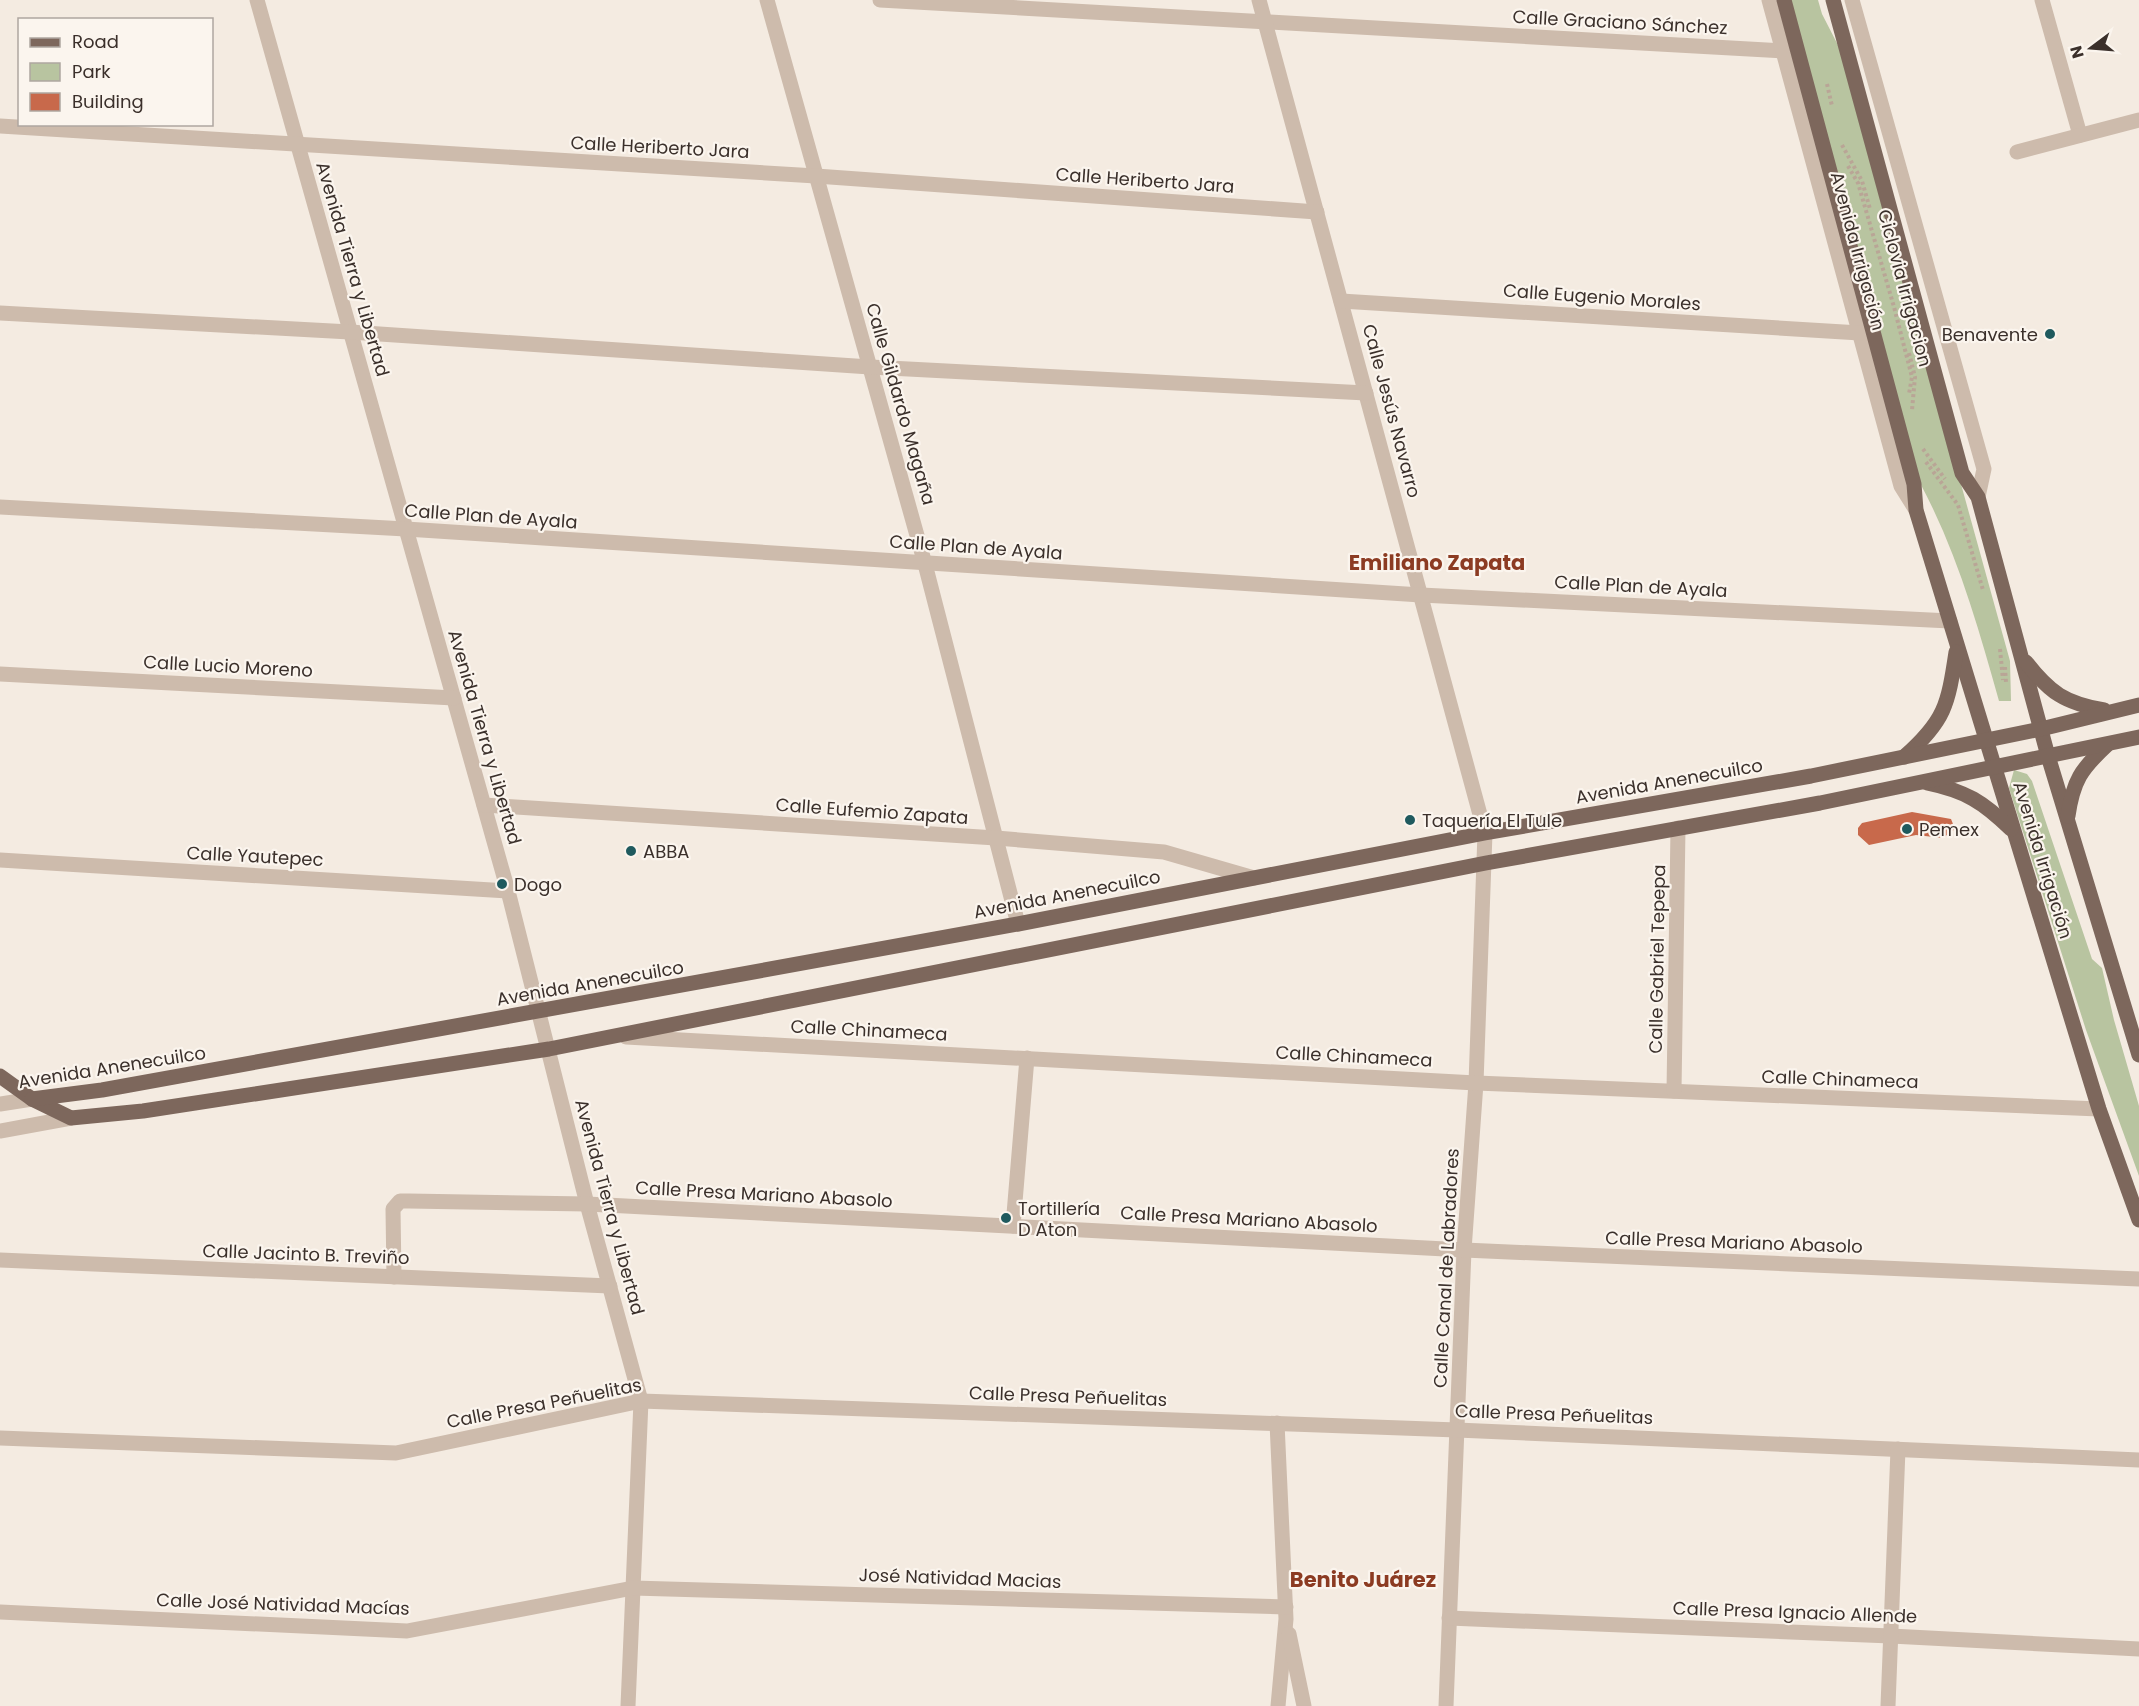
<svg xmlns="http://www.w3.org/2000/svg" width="2139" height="1706" font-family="Poppins,sans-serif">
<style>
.green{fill:#b8c4a0}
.building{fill:#c8694b}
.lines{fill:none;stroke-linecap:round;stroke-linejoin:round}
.path{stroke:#b9a596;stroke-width:4;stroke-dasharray:3 3;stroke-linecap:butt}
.minor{stroke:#cdbbac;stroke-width:15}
.major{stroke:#7d675c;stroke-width:15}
.poi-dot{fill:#1f5a5e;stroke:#fbf5ee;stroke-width:2}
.labels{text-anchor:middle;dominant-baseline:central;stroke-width:4.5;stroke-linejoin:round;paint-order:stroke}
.street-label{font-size:18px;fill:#3b302b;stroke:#fbf5ee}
.poi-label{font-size:18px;fill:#3b302b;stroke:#fbf5ee;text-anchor:start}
.quarter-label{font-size:21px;font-weight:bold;fill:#8c3b22;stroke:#fbf5ee}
</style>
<rect width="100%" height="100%" fill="#f4ebe1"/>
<g class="green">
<path d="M1787,0H1818L1822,14L1841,51L2010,661L2011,701H1999C1978,626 1957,552 1920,483Z"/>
<path d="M2014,770L2027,774L2032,781L2092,959L2102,968L2114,1020L2139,1106V1176L2086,1030L2009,788Z"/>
</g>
<path class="building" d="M1912,812L1951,819L1955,829L1943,838L1916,835L1869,845L1858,835V828L1862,823Z"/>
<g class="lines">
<g class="path">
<path d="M1827,84L1832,106"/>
<path d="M1842,145L1862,181L1870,209"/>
<path d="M1848,166L1858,183L1894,307L1912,377L1909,394"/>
<path d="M1909,353L1915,377L1912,410"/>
<path d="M1923,449L1945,479"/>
<path d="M1926,462L1958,505L1983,590"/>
<path d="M2000,649L2003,680"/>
<path d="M2005,667L2006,683"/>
</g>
<g class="minor">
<path d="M257,0L508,891L587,1204L641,1401L628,1706"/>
<path d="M767,0L925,564L1018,924"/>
<path d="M880,0L1783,51"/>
<path d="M1259,0L1485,833L1476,1083L1464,1250L1446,1706"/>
<path d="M1769,0L1901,486L1916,510"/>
<path d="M1852,0L1984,469L1978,497"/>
<path d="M2042,0L2080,135"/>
<path d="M0,126L816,176L1317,212"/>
<path d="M2017,152L2139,120"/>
<path d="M1341,301L1860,333"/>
<path d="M0,313L350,332L870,367L1366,393"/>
<path d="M0,507L406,529L1421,595L1950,621"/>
<path d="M0,674L454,698"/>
<path d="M484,805L996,838L1164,852L1254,878"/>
<path d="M0,860L508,891"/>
<path d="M626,1037L1476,1083L2099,1109"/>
<path d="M1674,1091L1678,828"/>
<path d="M0,1104L32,1099"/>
<path d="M0,1131L71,1118"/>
<path d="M1013,1226L1027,1058"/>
<path d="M0,1260L610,1286"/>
<path d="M394,1277L393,1209L400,1201H409L587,1204L1464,1250L2139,1279"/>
<path d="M1277,1423L1286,1619L1278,1706"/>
<path d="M0,1438L396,1453L641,1401L1457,1430L2139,1460"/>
<path d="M0,1612L407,1631L633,1588L1286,1607"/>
<path d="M1449,1618L1891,1636L2139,1649"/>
<path d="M1289,1634L1304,1706"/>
<path d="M1888,1706L1898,1449"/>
</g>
<g class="major">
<path d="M1784,0L1914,484L1916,510L2099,1109L2139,1220"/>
<path d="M1833,0L1962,473L1978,497L2048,756L2139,1055"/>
<path d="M2026,662C2050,693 2065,703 2104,710"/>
<path d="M1904,757C1945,721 1948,705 1956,652"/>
<path d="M1927,783C1966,791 1983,802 2011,829"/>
<path d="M2068,816C2073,781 2081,769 2107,745"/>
<path d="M0,1076L32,1099L71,1118L143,1111L549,1049L1486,863L1820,803L2139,737"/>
<path d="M32,1099L102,1090L1018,924L1485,833L1811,776L2041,729L2139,705"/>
</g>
</g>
<g class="poi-dot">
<circle cx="2050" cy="334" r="6"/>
<circle cx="1410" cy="820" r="6"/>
<circle cx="1907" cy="829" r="6"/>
<circle cx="631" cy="851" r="6"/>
<circle cx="502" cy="884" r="6"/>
<circle cx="1006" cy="1218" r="6"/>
</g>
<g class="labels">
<g class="street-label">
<text transform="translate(1620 22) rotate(3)">Calle Graciano Sánchez</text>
<text transform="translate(660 147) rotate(3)">Calle Heriberto Jara</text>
<text transform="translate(1145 180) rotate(4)">Calle Heriberto Jara</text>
<text transform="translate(1858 251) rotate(75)">Avenida Irrigación</text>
<text transform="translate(353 269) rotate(74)">Avenida Tierra y Libertad</text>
<text transform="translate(1905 288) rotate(75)">Ciclovia Irrigacion</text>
<text transform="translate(1602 297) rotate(4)">Calle Eugenio Morales</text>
<text transform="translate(901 404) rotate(74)">Calle Gildardo Magaña</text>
<text transform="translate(1392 411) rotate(75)">Calle Jesús Navarro</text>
<text transform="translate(491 516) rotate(4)">Calle Plan de Ayala</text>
<text transform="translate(976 547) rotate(4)">Calle Plan de Ayala</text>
<text transform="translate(1641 586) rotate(3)">Calle Plan de Ayala</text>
<text transform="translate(228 666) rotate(3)">Calle Lucio Moreno</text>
<text transform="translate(485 737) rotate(74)">Avenida Tierra y Libertad</text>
<text transform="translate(1669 781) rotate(-10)">Avenida Anenecuilco</text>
<text transform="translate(872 811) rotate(4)">Calle Eufemio Zapata</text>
<text transform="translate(255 856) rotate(3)">Calle Yautepec</text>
<text transform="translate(2043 860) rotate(73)">Avenida Irrigación</text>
<text transform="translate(1067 894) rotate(-11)">Avenida Anenecuilco</text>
<text transform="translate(1657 959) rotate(-89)">Calle Gabriel Tepepa</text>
<text transform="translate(590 983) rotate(-10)">Avenida Anenecuilco</text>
<text transform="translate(869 1030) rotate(3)">Calle Chinameca</text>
<text transform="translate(1354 1056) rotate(3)">Calle Chinameca</text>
<text transform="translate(112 1067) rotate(-9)">Avenida Anenecuilco</text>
<text transform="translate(1840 1079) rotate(2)">Calle Chinameca</text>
<text transform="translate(764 1194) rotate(3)">Calle Presa Mariano Abasolo</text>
<text transform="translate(610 1207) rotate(75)">Avenida Tierra y Libertad</text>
<text transform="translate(1249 1219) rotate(3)">Calle Presa Mariano Abasolo</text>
<text transform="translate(1734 1242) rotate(2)">Calle Presa Mariano Abasolo</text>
<text transform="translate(306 1254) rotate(2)">Calle Jacinto B. Treviño</text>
<text transform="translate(1446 1268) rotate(-87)">Calle Canal de Labradores</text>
<text transform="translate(1068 1396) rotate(2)">Calle Presa Peñuelitas</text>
<text transform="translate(544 1403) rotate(-11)">Calle Presa Peñuelitas</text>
<text transform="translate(1554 1414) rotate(2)">Calle Presa Peñuelitas</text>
<text transform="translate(960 1578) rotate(2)">José Natividad Macias</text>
<text transform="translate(283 1604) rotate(2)">Calle José Natividad Macías</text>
<text transform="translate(1795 1612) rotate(2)">Calle Presa Ignacio Allende</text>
</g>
<g class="poi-label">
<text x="2038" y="334" text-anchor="end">Benavente</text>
<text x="1422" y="820">Taquería El Tule</text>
<text x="1919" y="829">Pemex</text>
<text x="643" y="851">ABBA</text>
<text x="514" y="884">Dogo</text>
<text x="1018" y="1208">Tortillería<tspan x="1018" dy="21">D Aton</tspan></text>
</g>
<g class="quarter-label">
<text x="1437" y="562">Emiliano Zapata</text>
<text x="1363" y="1579">Benito Juárez</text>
</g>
</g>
<rect x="18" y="18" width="195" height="108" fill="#fbf5ee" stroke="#aea6a0" stroke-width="1.5"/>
<rect x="30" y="38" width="30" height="9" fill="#7d675c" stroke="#aea6a0" stroke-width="1.5"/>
<text x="72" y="48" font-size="18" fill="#3b302b">Road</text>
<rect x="30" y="63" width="30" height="18" fill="#b8c4a0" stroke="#aea6a0" stroke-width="1.5"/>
<text x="72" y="78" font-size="18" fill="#3b302b">Park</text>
<rect x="30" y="93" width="30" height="18" fill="#c8694b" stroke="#aea6a0" stroke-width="1.5"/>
<text x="72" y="108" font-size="18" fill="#3b302b">Building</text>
<g transform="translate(2091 48) rotate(254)" stroke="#fbf5ee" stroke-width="4.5" paint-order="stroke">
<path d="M0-4.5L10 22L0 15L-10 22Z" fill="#3b302b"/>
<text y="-9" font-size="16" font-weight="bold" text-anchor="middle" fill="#3b302b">N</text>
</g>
</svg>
